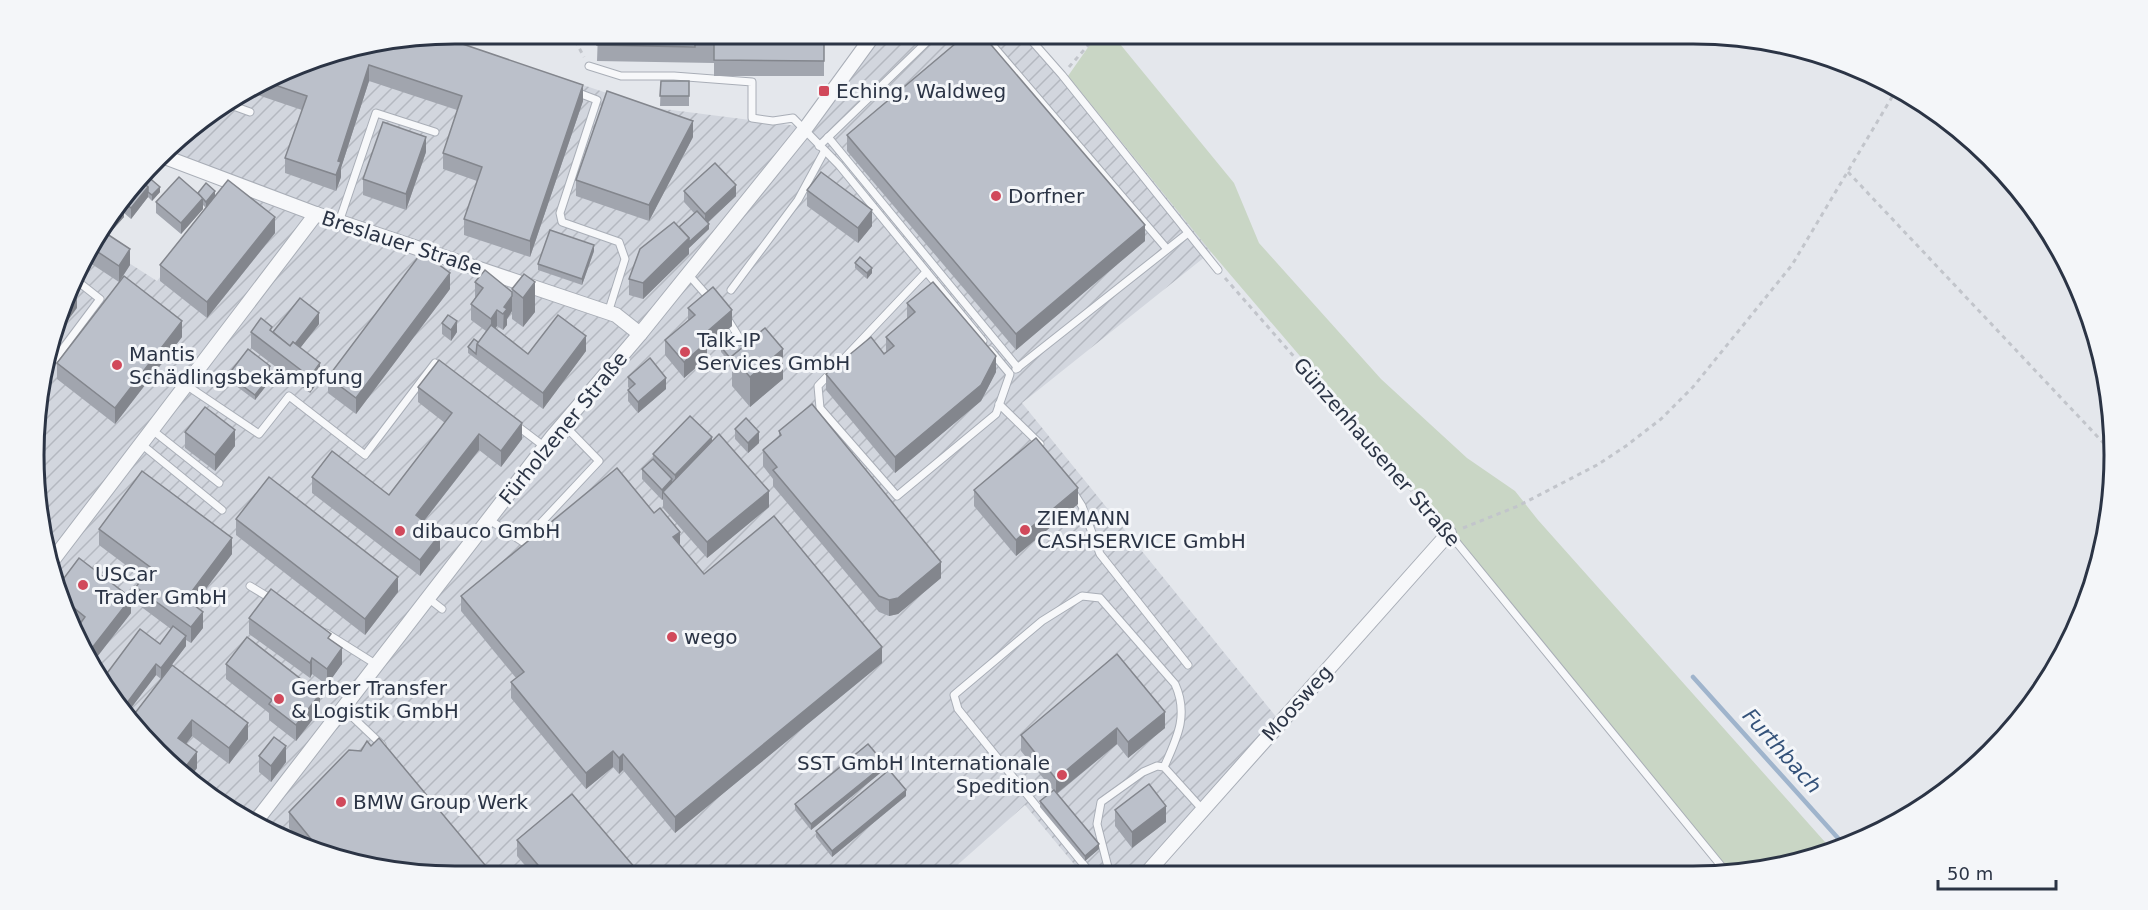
<svg xmlns="http://www.w3.org/2000/svg" width="2148" height="910" font-family="'DejaVu Sans',sans-serif">
<style>
.industrial{fill:url(#industrial-furrows)}
.green{fill:#c9d6c5}
.lines{fill:none;stroke-linecap:round;stroke-linejoin:round}
.stream{stroke:#9fb4cc;stroke-width:4.5}
.lane-casing{stroke:#a9aeb7;stroke-width:9}
.street-casing{stroke:#a9aeb7;stroke-width:16}
.path{stroke:#c2c5cb;stroke-width:3;stroke-dasharray:4.5 4.5;stroke-linecap:butt}
.lane{stroke:#f7f8fa;stroke-width:7}
.street{stroke:#f7f8fa;stroke-width:14}
.wall{fill:#a1a5ae}
.shaded-wall{fill:#83868d}
.building{fill:#bbc0ca;stroke:#83868d;stroke-width:1.5}
.poi-dot{fill:#d1495b;stroke:#f4f6f9;stroke-width:2}
.labels{text-anchor:middle;dominant-baseline:central;stroke-width:6;stroke-linejoin:round;paint-order:stroke}
.poi-label{font-size:20px;fill:#2b3445;stroke:#f4f6f9;text-anchor:start}
.street-label{font-size:20px;fill:#2b3445;stroke:#f4f6f9}
.water-label{font-size:21px;font-style:italic;fill:#34527a;stroke:#f4f6f9}
.rim{fill:none;stroke:#2b3445;stroke-width:3}
</style>
<defs>
<pattern id="industrial-furrows" width="10" height="10" patternUnits="userSpaceOnUse" patternTransform="scale(1.5)"><rect width="10" height="10" fill="#d2d6de"/><path d="M-1 1l2-2M0 10L10 0M9 11l2-2" fill="none" stroke="#b4b8c0"/></pattern>
</defs>
<rect width="100%" height="100%" fill="#e4e7ec"/>
<path class="industrial" d="M879,33H1025L1068,76L1211,252L1022,403L1286,729L1154,875H1083L1025,805L945,876L455,877L319,854L244,821L177,772L89,666L56,591L37,510L41,373L89,244L93,240L157,281L228,190L160,158L177,138L244,89L319,56L439,36L648,107L813,128Z"/>
<path class="green" d="M1098,33H1111L1234,183L1259,243L1381,379L1467,458L1515,491L1538,520L1833,851L1748,873H1724L1452,534L1211,252L1068,76Z"/>
<g class="lines">
<path class="stream" d="M1693,677L1846,847"/>
<defs>
<g id="lane">
<path d="M982,33L1167,249"/>
<path d="M1025,33L1062,75L1218,270"/>
<path d="M589,66L621,76H674L752,82V118L773,121L793,118L839,165L983,341"/>
<path d="M576,92L597,100L560,213L562,222L619,242L625,259L608,313"/>
<path d="M225,103L250,112"/>
<path d="M828,137L1018,368"/>
<path d="M819,146L936,33"/>
<path d="M339,222L376,113L435,132"/>
<path d="M926,272L818,386L820,408L897,496L996,414L1010,374L990,350"/>
<path d="M688,274L710,299"/>
<path d="M731,290L798,200L824,152"/>
<path d="M727,318L748,352"/>
<path d="M48,354L55,359L100,299L76,280"/>
<path d="M1016,369L1188,233"/>
<path d="M186,385L259,434L289,396L365,455L435,363L443,369"/>
<path d="M999,404L1040,444"/>
<path d="M516,425L545,447"/>
<path d="M151,429L219,483"/>
<path d="M140,443L222,510"/>
<path d="M1075,495L1082,506L1100,554L1188,665"/>
<path d="M488,519L523,542L599,461L563,424"/>
<path d="M1449,533L1727,873"/>
<path d="M250,586L273,600"/>
<path d="M428,598L442,609"/>
<path d="M326,633L377,665"/>
<path d="M343,708L382,745"/>
<path d="M1092,875L958,709L954,695L1042,621L1082,596L1100,598L1175,684C1189,715 1177,738 1164,767"/>
<path d="M1110,875L1097,824L1101,802L1143,772L1157,766L1164,767L1202,809"/>
</g>
<g id="street">
<path d="M162,156L316,214L616,315L640,334"/>
<path d="M49,565L316,214"/>
<path d="M253,825L553,436L640,334L805,129L875,33"/>
<path d="M1145,875L1449,533"/>
</g>
</defs>
<use href="#lane" class="lane-casing"/>
<use href="#street" class="street-casing"/>
<g class="path">
<path d="M571,33L584,57"/>
<path d="M1069,67L1099,33"/>
<path d="M1848,172L2113,453"/>
<path d="M1225,278L1440,523"/>
<path d="M1463,528L1518,506L1597,465L1626,446L1661,419L1693,387L1792,265L1898,87"/>
</g>
<use href="#lane" class="lane"/>
<use href="#street" class="street"/>
</g>
<g class="wall">
<path d="M598,33H824V76H714V63L597,61Z"/>
<path d="M319,56L583,101L530,257L464,235V219L477,181L443,169V153L457,110L369,81L341,168V177L336,191L285,173V158L302,110L243,90Z"/>
<path d="M661,81H689V106H660Z"/>
<path d="M847,135L1145,241L1016,350L847,151Z"/>
<path d="M693,137L649,221L576,196V180Z"/>
<path d="M426,152L406,210L363,195V179Z"/>
<path d="M146,175L160,192L152,201L148,197L131,219L124,213V217L108,235L130,265L119,282L84,259L89,244Z"/>
<path d="M807,190L872,226L858,243L807,206Z"/>
<path d="M684,191L736,196L708,222L709,229L689,248V254L643,299L629,295V279L694,213L684,202Z"/>
<path d="M198,193L215,196L275,233L207,318L160,281V265L206,208L203,205V209L181,234L156,213V202Z"/>
<path d="M594,251L582,285L538,270V264Z"/>
<path d="M855,263L872,273L867,279L855,268Z"/>
<path d="M524,274L535,312L523,327L512,319V311L507,319V325L503,330L497,326L495,329L528,354L586,351L543,409L468,353V347L478,342L486,331L471,320V304L475,298V282L512,292V289Z"/>
<path d="M450,289L356,414L328,393V377Z"/>
<path d="M907,303L996,372L981,401L895,473L826,390V374L886,352V337L907,319Z"/>
<path d="M688,308L732,326L707,347V358L684,378L665,355V340L688,320Z"/>
<path d="M442,323L457,332L451,341L442,334Z"/>
<path d="M319,324L300,348L320,379L310,393L251,348V332H272Z"/>
<path d="M182,337L115,424L57,379V363Z"/>
<path d="M721,347H743L783,379L750,407L732,386V364L721,352Z"/>
<path d="M270,371L264,379L266,386L255,400L228,380V375Z"/>
<path d="M628,377L666,389L638,413L628,401V390L630,389L628,387Z"/>
<path d="M418,387L522,439L501,467L479,450L424,521L440,550L420,576L312,493V477L389,495L445,423L418,402Z"/>
<path d="M735,429L759,443L748,453L735,439Z"/>
<path d="M779,431L941,578L898,614L889,616L879,612L773,486V479L763,466V450L779,437Z"/>
<path d="M185,432L235,446L215,471L185,448Z"/>
<path d="M712,441L769,507L707,558L663,508V499L662,500L642,479V469L653,459V454Z"/>
<path d="M974,490L1078,504L1016,556L974,506Z"/>
<path d="M236,519L398,592L365,635L236,535Z"/>
<path d="M99,529L232,554L194,605L203,628L191,643L186,640V646L161,679L156,675L128,712L102,680L160,644L171,629L136,603V587L143,578L99,545Z"/>
<path d="M680,545L704,574L882,663L675,833L623,770L619,774L613,767L586,789L511,698V682L516,678L461,611V596Z"/>
<path d="M55,590L131,613L90,666L74,632L78,627L69,620Z"/>
<path d="M249,618L331,640L342,664L327,685L312,674L310,678L249,634Z"/>
<path d="M1117,654L1165,728L1128,758L1117,744L1057,794L1099,849L1085,861L1040,807V801L1053,790L1021,751V735Z"/>
<path d="M226,664L320,710L296,741L269,720V713L226,679Z"/>
<path d="M172,665L248,739L229,764L192,736L186,744L197,768L188,780L177,772L132,717Z"/>
<path d="M361,751L455,877L319,854L307,849L289,828V812Z"/>
<path d="M259,756L286,762L271,782L259,772Z"/>
<path d="M885,769L811,830L795,810V804Z"/>
<path d="M906,796L832,857L816,837V831Z"/>
<path d="M1115,810L1166,822L1132,848L1115,826Z"/>
<path d="M517,840L642,876L535,877L517,856Z"/>
</g>
<g class="shaded-wall">
<path d="M369,65V81L341,168V177L336,191V175L338,161Z"/>
<path d="M583,85V101L530,257V241Z"/>
<path d="M693,121V137L649,221V205Z"/>
<path d="M426,137V152L406,210V194Z"/>
<path d="M736,185V196L705,225V214Z"/>
<path d="M148,187V197L131,219V208Z"/>
<path d="M160,187V192L152,201V195Z"/>
<path d="M215,191V197L206,208V202Z"/>
<path d="M203,198V209L181,234V223Z"/>
<path d="M124,206V217L107,236V226Z"/>
<path d="M872,210V226L858,243V228Z"/>
<path d="M275,217V233L207,318V302Z"/>
<path d="M709,224V229L689,248V254L643,299V283L689,238Z"/>
<path d="M1145,225V241L1016,350V334Z"/>
<path d="M594,245V251L582,285V279Z"/>
<path d="M130,249V265L119,282V266Z"/>
<path d="M872,268V273L867,279V273Z"/>
<path d="M450,273V289L356,414V398Z"/>
<path d="M535,282V312L523,327V298Z"/>
<path d="M77,292V308L54,339L66,307Z"/>
<path d="M512,296V311L507,319V325L503,330L504,307Z"/>
<path d="M497,310V326L491,335V319Z"/>
<path d="M732,310V326L707,347V358L684,378V362L702,336Z"/>
<path d="M319,313V324L290,361V350Z"/>
<path d="M182,321V337L115,424V408Z"/>
<path d="M457,321V332L451,341V330Z"/>
<path d="M586,336V351L543,409V393Z"/>
<path d="M783,349V379L750,407V377Z"/>
<path d="M996,356V372L981,401L895,473V457Z"/>
<path d="M320,363V379L310,393V377Z"/>
<path d="M270,366V371L261,383V377Z"/>
<path d="M666,378V389L638,413V402Z"/>
<path d="M266,381V386L255,400V395Z"/>
<path d="M522,423V439L501,467V451Z"/>
<path d="M235,430V446L215,471V455Z"/>
<path d="M759,432V443L748,453V443Z"/>
<path d="M479,434V450L416,531V515Z"/>
<path d="M712,437V453L675,491V475Z"/>
<path d="M672,479V490L663,492V499L662,500V490Z"/>
<path d="M1078,488V504L1016,556V540Z"/>
<path d="M769,491V507L707,558V542Z"/>
<path d="M49,526V542L45,547L42,535Z"/>
<path d="M680,532V548L673,537Z"/>
<path d="M440,534V550L420,576V560Z"/>
<path d="M232,538V554L186,615V599Z"/>
<path d="M941,562V578L898,614L889,616V600Z"/>
<path d="M398,577V592L365,635V619Z"/>
<path d="M131,598V613L90,666L85,657Z"/>
<path d="M203,612V628L191,643V627Z"/>
<path d="M186,636V646L161,679V668Z"/>
<path d="M882,647V663L675,833V817Z"/>
<path d="M342,648V664L327,685V669Z"/>
<path d="M312,658V674L310,678V663Z"/>
<path d="M156,664V675L128,712L124,707Z"/>
<path d="M320,694V710L296,741V725Z"/>
<path d="M1165,712V728L1128,758V742Z"/>
<path d="M192,720V736L178,754V738Z"/>
<path d="M248,723V739L229,764V748Z"/>
<path d="M1117,728V744L1056,794V779Z"/>
<path d="M286,746V762L271,782V766Z"/>
<path d="M613,751V767L586,789V773Z"/>
<path d="M197,752V768L188,780L180,774Z"/>
<path d="M623,754V770L619,774V758Z"/>
<path d="M885,764V769L811,830V824Z"/>
<path d="M906,790V796L832,857V851Z"/>
<path d="M1166,806V822L1132,848V832Z"/>
<path d="M1099,844V849L1085,861V856Z"/>
</g>
<g class="building">
<path d="M598,33H695V47L597,45Z"/>
<path d="M695,33H714V43L695,42Z"/>
<path d="M714,33H824V61L714,60Z"/>
<path d="M968,33H981L1145,225L1016,334L847,135Z"/>
<path d="M439,36L583,85L530,241L464,219L482,167L443,153L462,96L369,65L338,161L341,162L336,175L285,158L307,96L263,81L319,56Z"/>
<path d="M661,81H689V96H660Z"/>
<path d="M607,91L693,121L649,205L576,180Z"/>
<path d="M383,122L426,137L406,194L363,179Z"/>
<path d="M715,163L736,185L705,214L684,191Z"/>
<path d="M821,172L872,210L858,228L807,190Z"/>
<path d="M146,175L160,187L152,195L148,192V187L141,181Z"/>
<path d="M179,177L203,198L181,223L156,202Z"/>
<path d="M228,180L275,217L207,302L160,265Z"/>
<path d="M141,181L148,187L131,208L124,202Z"/>
<path d="M206,183L215,191L206,202L198,193Z"/>
<path d="M122,204L124,206L107,226L106,225Z"/>
<path d="M697,211L709,224L689,242V238L679,227Z"/>
<path d="M674,222L689,238L643,283L629,279L640,249Z"/>
<path d="M101,230L130,249L119,266L89,246Z"/>
<path d="M550,230L594,245L582,279L538,264Z"/>
<path d="M422,252L450,273L356,398L328,377Z"/>
<path d="M860,257L872,268L867,273L855,263Z"/>
<path d="M485,270L512,292V296L504,307L507,309L503,314L497,310L491,319L471,304L483,288L475,282Z"/>
<path d="M524,274L535,282L523,298L512,289Z"/>
<path d="M124,276L182,321L115,408L57,363Z"/>
<path d="M933,282L996,356L981,385L895,457L826,374L871,337L884,354L894,346L886,337L915,312L907,303Z"/>
<path d="M713,287L732,310L702,336L707,342L684,362L665,340L695,315L688,308Z"/>
<path d="M73,288L77,292L66,307Z"/>
<path d="M300,298L319,313L295,344L293,342L290,346L273,332Z"/>
<path d="M448,315L457,321L451,330L442,323Z"/>
<path d="M558,315L586,336L543,393L477,344L491,325L528,354Z"/>
<path d="M261,318L272,327L270,330L290,346L293,342L320,363L310,377L251,332Z"/>
<path d="M765,328L783,349L750,377L732,356Z"/>
<path d="M733,336L743,347L732,356L731,359L721,347Z"/>
<path d="M474,339L478,342L477,344L476,354L468,347Z"/>
<path d="M248,349L270,366L261,377L266,381L255,395L228,375Z"/>
<path d="M650,358L666,378L638,402L628,390L635,384L628,377Z"/>
<path d="M439,360L522,423L501,451L479,434L416,515L440,534L420,560L312,477L332,451L389,495L452,413L418,387Z"/>
<path d="M812,404L941,562L898,598L889,600L879,596L773,470L777,467L763,450L781,435L779,431Z"/>
<path d="M205,407L235,430L215,455L185,432Z"/>
<path d="M690,416L712,437L675,475L653,454Z"/>
<path d="M746,418L759,432L748,443L735,429Z"/>
<path d="M719,434L769,491L707,542L663,492Z"/>
<path d="M1036,438L1078,488L1016,540L974,490Z"/>
<path d="M653,459L672,479L662,490L642,469Z"/>
<path d="M617,468L654,513L660,508L680,532L673,537L704,574L774,516L882,647L675,817L623,754L619,758L613,751L586,773L511,682L524,672L461,596Z"/>
<path d="M142,471L232,538L186,599L203,612L191,627L136,587L150,567L99,529Z"/>
<path d="M269,477L398,577L365,619L236,519Z"/>
<path d="M38,518L49,526L42,535Z"/>
<path d="M79,558L131,598L85,657L74,632L85,617L58,595L55,590Z"/>
<path d="M271,589L331,634L328,638L342,648L327,669L312,658L310,663L249,618Z"/>
<path d="M173,626L186,636L161,668L156,664L124,707L102,680L140,629L160,644Z"/>
<path d="M247,637L320,694L296,725L269,704L272,700L226,664Z"/>
<path d="M1117,654L1165,712L1128,742L1117,728L1056,779L1021,735Z"/>
<path d="M172,665L248,723L229,748L192,720L178,738L197,752L180,774L177,772L156,747L160,741L135,722L132,717Z"/>
<path d="M274,737L286,746L271,766L259,756Z"/>
<path d="M379,738L495,877H455L325,856L289,812L349,750L361,751L367,741L371,746Z"/>
<path d="M868,744L885,764L811,824L795,804Z"/>
<path d="M889,770L906,790L832,851L816,831Z"/>
<path d="M1149,784L1166,806L1132,832L1115,810Z"/>
<path d="M1054,790L1099,844L1085,856L1040,801Z"/>
<path d="M572,794L642,876L548,877L517,840Z"/>
</g>
<g class="poi-dot">
<rect x="818" y="85" width="12" height="12" rx="3"/>
<circle cx="996" cy="196" r="6"/>
<circle cx="685" cy="352" r="6"/>
<circle cx="117" cy="365" r="6"/>
<circle cx="1025" cy="530" r="6"/>
<circle cx="400" cy="531" r="6"/>
<circle cx="83" cy="585" r="6"/>
<circle cx="672" cy="637" r="6"/>
<circle cx="279" cy="699" r="6"/>
<circle cx="1062" cy="775" r="6"/>
<circle cx="341" cy="802" r="6"/>
</g>
<g class="labels">
<g class="poi-label">
<text x="836" y="91">Eching, Waldweg</text>
<text x="1008" y="196">Dorfner</text>
<text x="697" y="340">Talk-IP<tspan x="697" dy="23">Services GmbH</tspan></text>
<text x="129" y="354">Mantis<tspan x="129" dy="23">Schädlingsbekämpfung</tspan></text>
<text x="1037" y="518">ZIEMANN<tspan x="1037" dy="23">CASHSERVICE GmbH</tspan></text>
<text x="412" y="531">dibauco GmbH</text>
<text x="95" y="574">USCar<tspan x="95" dy="23">Trader GmbH</tspan></text>
<text x="684" y="637">wego</text>
<text x="291" y="688">Gerber Transfer<tspan x="291" dy="23">&amp; Logistik GmbH</tspan></text>
<text x="1050" y="763" text-anchor="end">SST GmbH Internationale<tspan x="1050" dy="23">Spedition</tspan></text>
<text x="353" y="802">BMW Group Werk</text>
</g>
<g class="street-label">
<text transform="translate(402 243) rotate(18)">Breslauer Straße</text>
<text transform="translate(563 428) rotate(-51)">Fürholzener Straße</text>
<text transform="translate(1377 452) rotate(49)">Günzenhausener Straße</text>
<text transform="translate(1297 703) rotate(-48)">Moosweg</text>
</g>
<g class="water-label">
<text transform="translate(1782 751) rotate(48)">Furthbach</text>
</g>
</g>
<path d="M0 0H2148V910H0ZM455 44H1693A411 411 0 0 1 2104 455V455A411 411 0 0 1 1693 866H455A411 411 0 0 1 44 455V455A411 411 0 0 1 455 44Z" fill="#f4f6f9" fill-rule="evenodd"/>
<path class="rim" d="M455 44H1693A411 411 0 0 1 2104 455V455A411 411 0 0 1 1693 866H455A411 411 0 0 1 44 455V455A411 411 0 0 1 455 44Z"/>
<path d="M1938 880v9h118v-9" fill="none" stroke="#2b3445" stroke-width="3"/>
<text x="1947" y="880" font-size="18" fill="#2b3445" stroke="#f4f6f9" stroke-width="4.5" paint-order="stroke">50 m</text>
</svg>
